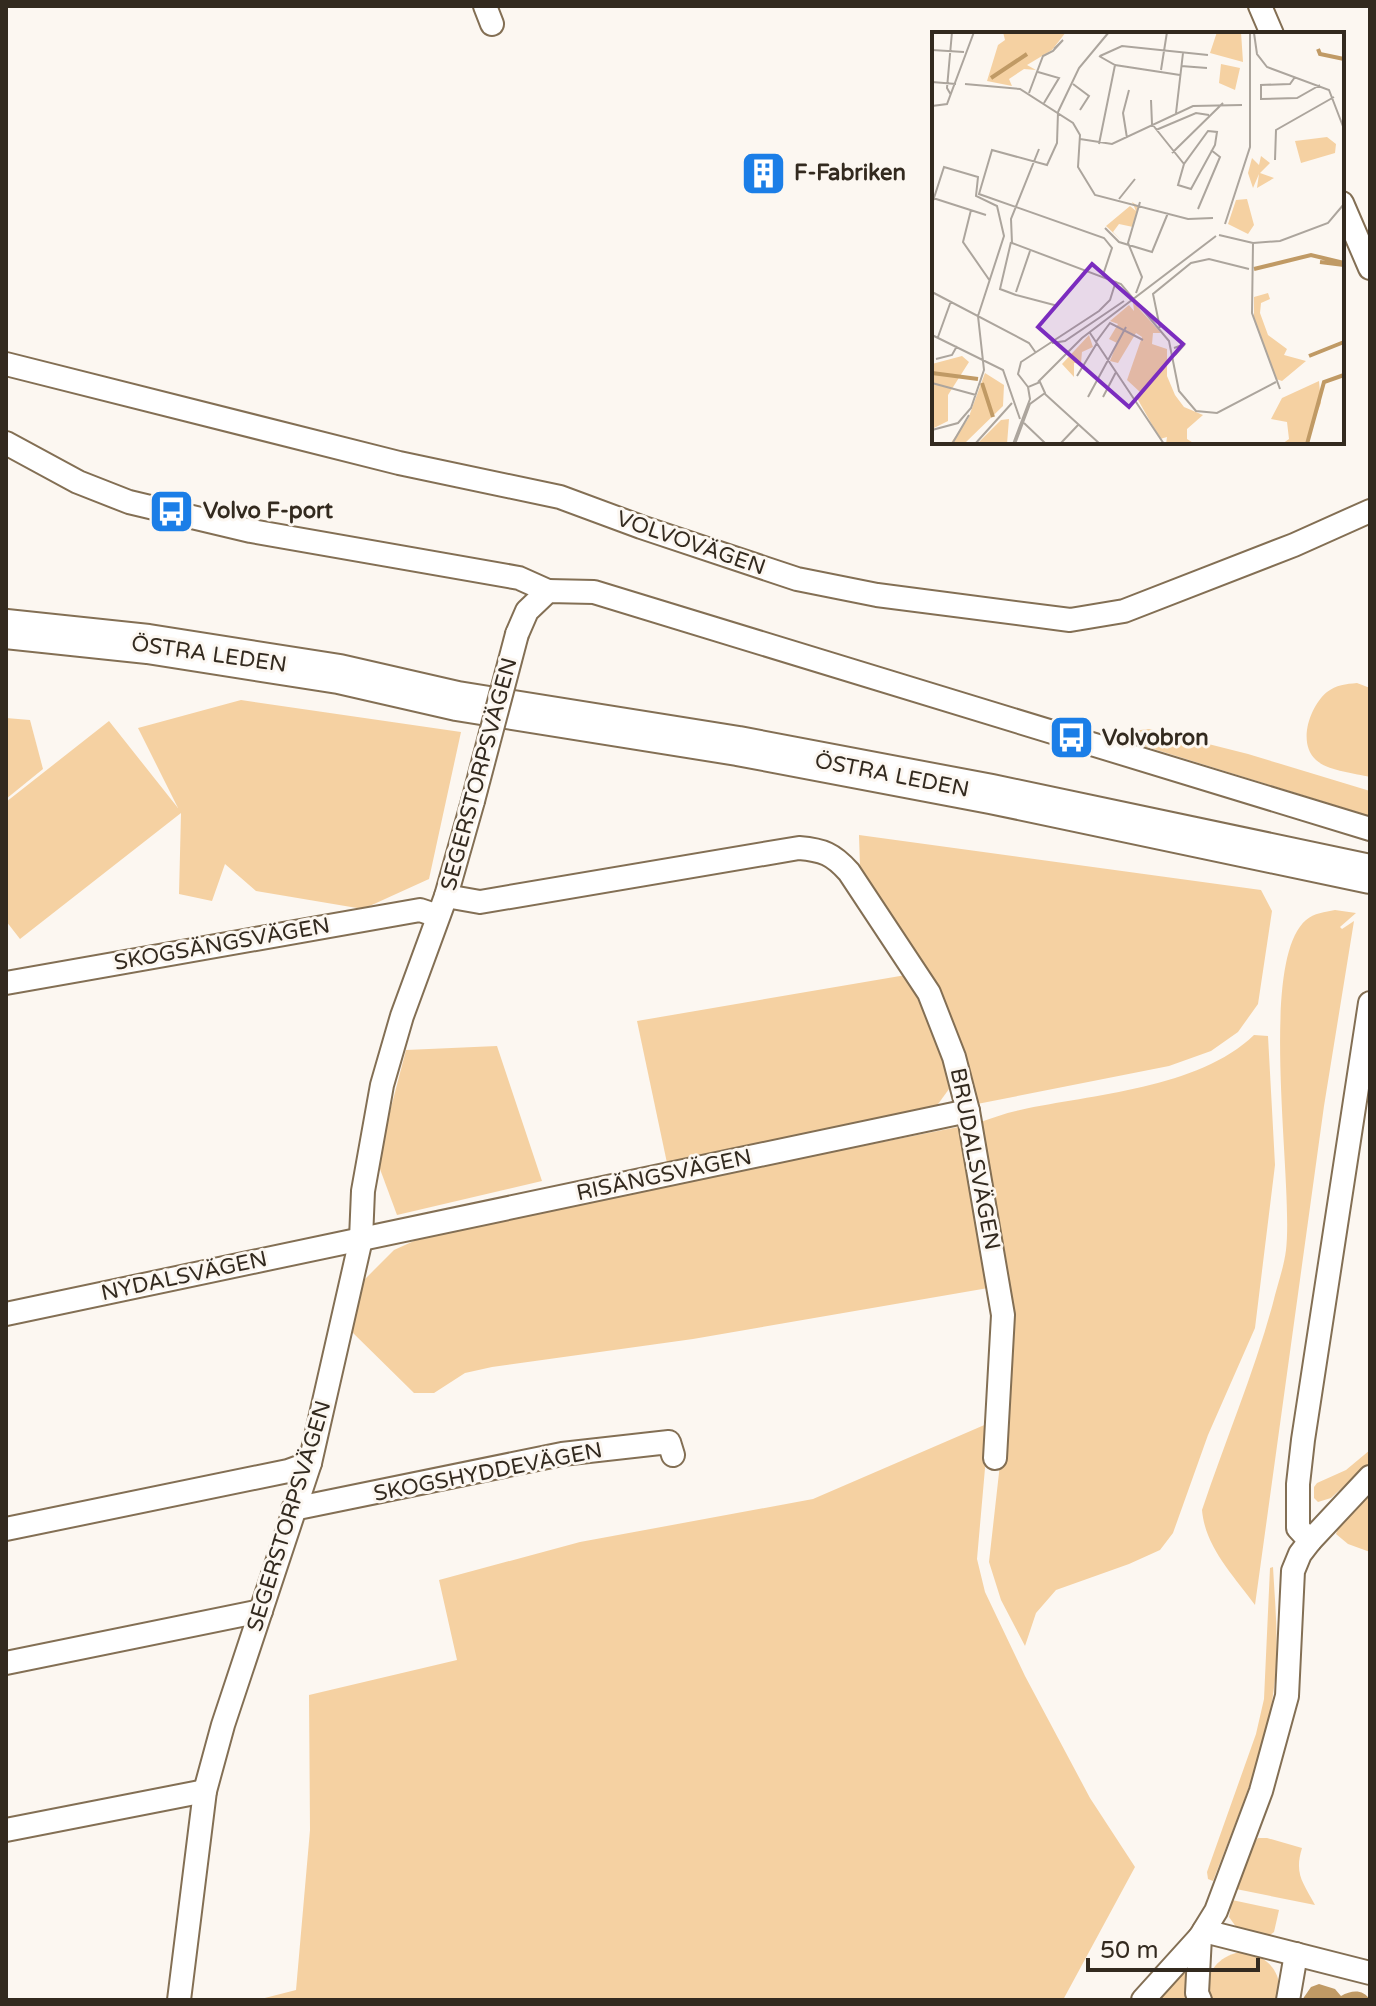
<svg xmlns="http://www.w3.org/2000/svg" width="1376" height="2006" font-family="'Varela Round',sans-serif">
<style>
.green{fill:#f5d1a2}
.water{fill:#c09a65}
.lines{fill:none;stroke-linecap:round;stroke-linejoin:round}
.minor-casing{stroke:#836f54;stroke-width:26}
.trunk-casing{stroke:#836f54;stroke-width:42}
.minor{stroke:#fff;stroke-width:22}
.trunk{stroke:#fff;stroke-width:38}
.minor-bridge-casing{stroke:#836f54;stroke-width:26;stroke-linecap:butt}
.minor-bridge{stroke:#fff;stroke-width:22}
.labels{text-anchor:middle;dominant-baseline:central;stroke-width:6;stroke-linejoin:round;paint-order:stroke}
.poi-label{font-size:22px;font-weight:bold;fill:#332a1f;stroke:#fcf7f1;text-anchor:start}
.street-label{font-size:22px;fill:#332a1f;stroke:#fcf7f1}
.inset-river{fill:none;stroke:#c09a65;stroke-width:4}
.inset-road{fill:none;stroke:#aca59d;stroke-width:2}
.view{fill:#7b2cbf;fill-opacity:0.15;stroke:#7b2cbf;stroke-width:4}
.inset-edge{fill:none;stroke:#332a1f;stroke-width:4}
</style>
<rect width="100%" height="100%" fill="#fcf7f1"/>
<g class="green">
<path d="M1357,683L1370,688V777C1354,773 1328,771 1316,760C1297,743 1310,706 1327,692C1336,685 1346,684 1357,683Z"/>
<path d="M241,700L461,732L429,879L363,909L256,891L225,864L212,901L179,894L181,813L20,939L6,921V802L109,721L178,808L138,728Z"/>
<path d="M6,718L30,720L43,769L6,799Z"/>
<path d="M1149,729L1248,754L1370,791V816L1105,734Z"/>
<path d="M859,835L1261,890L1272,911L1258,1004L1238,1032L1211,1051L1169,1066L972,1105L921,968L860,867Z"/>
<path d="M1335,910L1356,913L1340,927L1342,929L1354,921L1324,1106L1255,1605C1234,1576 1205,1547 1202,1510C1225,1441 1254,1373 1273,1303C1277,1286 1284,1267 1286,1250C1294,1184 1257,962 1306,920C1314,913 1325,912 1335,910Z"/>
<path d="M906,975L946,1056L949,1089L933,1111L667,1163L637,1021Z"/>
<path d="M1254,1035L1268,1036L1275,1165L1255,1328L1208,1435L1173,1533L1160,1550L1129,1564L1056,1590L1036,1613L1025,1646L1001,1600L989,1562L1009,1384L978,1123C992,1118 1005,1113 1020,1110C1092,1094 1198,1089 1254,1035Z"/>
<path d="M497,1046L542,1181L397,1215L377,1161L406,1050Z"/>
<path d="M963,1126L994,1287L693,1339L492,1367L465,1373L434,1393H414L352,1332L364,1280L394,1250L436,1231Z"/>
<path d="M989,1423L977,1559L985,1592L1025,1676L1090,1798L1135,1867L1063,2000H257L296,1990L310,1830L309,1695L457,1660L439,1580L580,1542L813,1499Z"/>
<path d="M1370,1450V1462L1331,1498L1318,1502L1314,1498V1487L1317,1483L1346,1470Z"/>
<path d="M1370,1495V1552L1348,1544L1336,1534L1340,1522Z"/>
<path d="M1273,1567C1275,1604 1279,1642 1275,1679C1268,1749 1238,1815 1213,1881L1208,1879L1207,1872L1256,1734L1264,1699L1270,1568Z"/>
<path d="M1258,1838H1267L1302,1848C1294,1874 1303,1882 1315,1905L1236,1889L1251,1847Z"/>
<path d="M1232,1900L1279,1910L1274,1932L1266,1938L1239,1931L1229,1917Z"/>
<path d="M1240,1952C1266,1953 1285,1973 1278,2000H1208C1205,1975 1214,1958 1240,1952Z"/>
<path d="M1184,1973L1187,1975L1190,2000H1156Z"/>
</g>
<path class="water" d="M1319,1984L1335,1989L1341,1996C1352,1990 1363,1989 1370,2000H1302L1311,1987Z"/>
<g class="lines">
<defs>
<g id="minor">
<path d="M485,6L492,24"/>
<path d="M1260,6L1272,34"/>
<path d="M1342,203L1370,268"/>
<path d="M6,364L399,463L560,497L641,527L797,579L877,595L1070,620L1124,611L1294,545L1370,511"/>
<path d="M6,443L78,482L129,502L251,531L519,578L548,591"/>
<path d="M517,634L527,611L548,591L594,592L1370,829"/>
<path d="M446,896L480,902L799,848C823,850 833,854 849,872L929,993L954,1057L968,1111L1003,1315L995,1458"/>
<path d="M6,983L420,910L438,916"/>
<path d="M6,1314L968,1111"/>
<path d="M293,1509L562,1454L669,1442L673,1455"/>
<path d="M6,1529L288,1471L310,1463"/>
<path d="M1310,1541L1370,1477"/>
<path d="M6,1663L261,1611"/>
<path d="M6,1830L205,1791"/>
<path d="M1204,1931L1370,1973"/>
<path d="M1200,1937L1197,1993L1200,2000"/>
<path d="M179,2000L205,1791L223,1725L310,1463L361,1239L363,1191L382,1085L402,1016L446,896L473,801"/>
<path d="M1143,2000L1200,1937L1216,1911L1261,1791L1287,1696L1293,1571L1300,1554L1310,1541L1298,1528V1484L1303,1440L1370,1003"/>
<path d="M1288,2000L1296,1954"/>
</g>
<path id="trunk" d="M6,629L148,644L339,674L457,701L738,746L991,794L1370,874"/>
</defs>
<use href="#minor" class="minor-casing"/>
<use href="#trunk" class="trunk-casing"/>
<use href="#minor" class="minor"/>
<use href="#trunk" class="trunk"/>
<defs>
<path id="minor-bridge" d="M473,801L517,634"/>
</defs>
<use href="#minor-bridge" class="minor-bridge-casing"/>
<use href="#minor-bridge" class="minor-bridge"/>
</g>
<defs>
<symbol id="building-square" viewBox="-11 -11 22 22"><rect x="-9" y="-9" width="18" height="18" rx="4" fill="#1b7ee7" stroke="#fcf7f1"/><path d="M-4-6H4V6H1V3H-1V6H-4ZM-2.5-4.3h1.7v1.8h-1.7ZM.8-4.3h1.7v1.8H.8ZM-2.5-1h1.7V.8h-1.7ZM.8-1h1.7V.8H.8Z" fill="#fff"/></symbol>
<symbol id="bus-square" viewBox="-11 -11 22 22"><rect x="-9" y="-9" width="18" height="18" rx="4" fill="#1b7ee7" stroke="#fcf7f1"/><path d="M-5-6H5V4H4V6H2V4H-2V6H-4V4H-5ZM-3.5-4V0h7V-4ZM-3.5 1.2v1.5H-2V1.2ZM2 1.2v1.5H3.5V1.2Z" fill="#fff"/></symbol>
</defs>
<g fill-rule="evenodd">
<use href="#building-square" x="738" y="148" width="51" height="51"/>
<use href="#bus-square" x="146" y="486" width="51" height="51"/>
<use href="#bus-square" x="1046" y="712" width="51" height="51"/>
</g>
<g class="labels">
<g class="poi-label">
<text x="794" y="173">F-Fabriken</text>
<text x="203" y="511">Volvo F-port</text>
<text x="1102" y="738">Volvobron</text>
</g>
<g class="street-label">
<text transform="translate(691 543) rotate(19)">VOLVOVÄGEN</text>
<text transform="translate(209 654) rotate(8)">ÖSTRA LEDEN</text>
<text transform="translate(479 774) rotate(-75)">SEGERSTORPSVÄGEN</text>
<text transform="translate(892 775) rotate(11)">ÖSTRA LEDEN</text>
<text transform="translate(222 944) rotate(-10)">SKOGSÄNGSVÄGEN</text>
<text transform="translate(975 1159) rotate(79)">BRUDALSVÄGEN</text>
<text transform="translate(664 1175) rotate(-12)">RISÄNGSVÄGEN</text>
<text transform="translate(184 1276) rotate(-12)">NYDALSVÄGEN</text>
<text transform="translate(488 1472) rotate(-11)">SKOGSHYDDEVÄGEN</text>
<text transform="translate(289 1516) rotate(-73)">SEGERSTORPSVÄGEN</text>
</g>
</g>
<g transform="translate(932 32)">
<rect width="412" height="412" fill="#fcf7f1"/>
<path d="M71,0L74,1L134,0L120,18L95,33L104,38L92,37L77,47L80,54L55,49L66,13L73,8ZM285,0H309L311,30L278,21ZM289,32L308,36L303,58L287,51ZM395,105L404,112L403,121L369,131L363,109ZM329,124L338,131L328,141L342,146L325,156L327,142L321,156L316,141L320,126L327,133ZM315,167L322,193L316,202L296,192L304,168ZM200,170L206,174L201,195L187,192L181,200L191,210L174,194L198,174L204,179ZM336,261L338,267L329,271L328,281L336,303L355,317L352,323L374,329L350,349L344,347L322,288V265ZM201,270L229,301H221L220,312L235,317V344L243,363L252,375L271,383L255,397V407L263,412H234L235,405L228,407L205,366L208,360L195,348L210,305L204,301L186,331L178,329L185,311L177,307L186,292L178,289L197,273L202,279ZM157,303L161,315L150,320L149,331H142V345L130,332ZM30,324L37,330L16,363V389L0,397V332ZM53,341L72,353L71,374L32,412H18L36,387ZM387,349L389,371L373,412H350L357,407L355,390L339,387L350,366ZM77,387L75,412H45L69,388Z" fill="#f5d1a2"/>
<path class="inset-river" d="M386,17L388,22L412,27M59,46L95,22M388,230L412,233M322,237L379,223L412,231M377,324L412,310M0,341L46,347M50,351L61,385M375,412L392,350L412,343"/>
<path class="inset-road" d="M322,1L325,22L335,35L397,58L412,97M0,18L32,20M167,24L183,33L248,43M168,24L190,14L276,23M249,34L275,36M229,38L235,0M106,40L127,46L112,71M363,45L358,52L329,53V67L365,66L388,53M0,50L24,52M33,52L88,57L141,91L148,103L146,135L163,163L256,187L281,186M141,52L157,64L148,78M97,61L111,24L121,19L131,8L122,17M19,63L15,56L20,0M219,68L220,92L252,132M0,74L15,72L42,0M126,80L125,111L115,133L60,118L47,162L172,206L180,216L171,243M126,80L147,36L177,0M244,81L251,21M224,98L264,81L277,83M276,99L285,100L283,113L259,157L246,153L252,132ZM195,106L191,81L197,58M148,107L180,112L261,74L310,73M167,112L183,33M107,117L79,187L80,211L189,252L237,309L247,359L264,379L285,381L344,350M240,121L291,71M343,128L344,98L402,65M1,166L54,183M187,167L203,147M0,172L12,135L46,145L44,164L65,174L72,204L46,284L52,338L39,376L26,391L0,398M266,177L288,125L279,118M39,178L31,210L58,249M293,192L318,115V0M173,196L187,210L220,220L236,181M287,203L321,211L348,209L396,191L412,172M79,210L68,257L84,263M321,211L320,281L348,357M0,260L97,311L104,321M84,260L98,219M204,261L210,245L196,211L208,170M84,263L126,274M228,296L221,262L259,231L277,227L317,237M158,301L232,412M0,303L71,338L88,387M6,305L19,269M164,310L178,291L211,308M120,311L133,309L192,269M242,316L253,312L243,323M4,327L20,323L25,314M145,344L165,311M106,350L150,306L284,204M0,351L44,363M96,355L86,342L89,330L167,279L178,268L184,249M113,362L168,412M156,365L194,295M171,365L184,340M92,391L114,412M20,412L37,383M43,412L80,371M81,412L98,367L96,355L108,350L113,361L98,372L83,412M128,412L147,392"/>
<path class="view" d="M160,232L251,312L197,375L106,295Z"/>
<rect width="412" height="412" class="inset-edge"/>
</g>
<rect width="1376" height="2006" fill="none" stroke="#332a1f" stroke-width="16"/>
<path d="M1088 1958v12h170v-12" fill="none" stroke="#332a1f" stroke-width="4"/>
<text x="1100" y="1958" font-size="24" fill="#332a1f" stroke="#fcf7f1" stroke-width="6" paint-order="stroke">50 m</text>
</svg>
